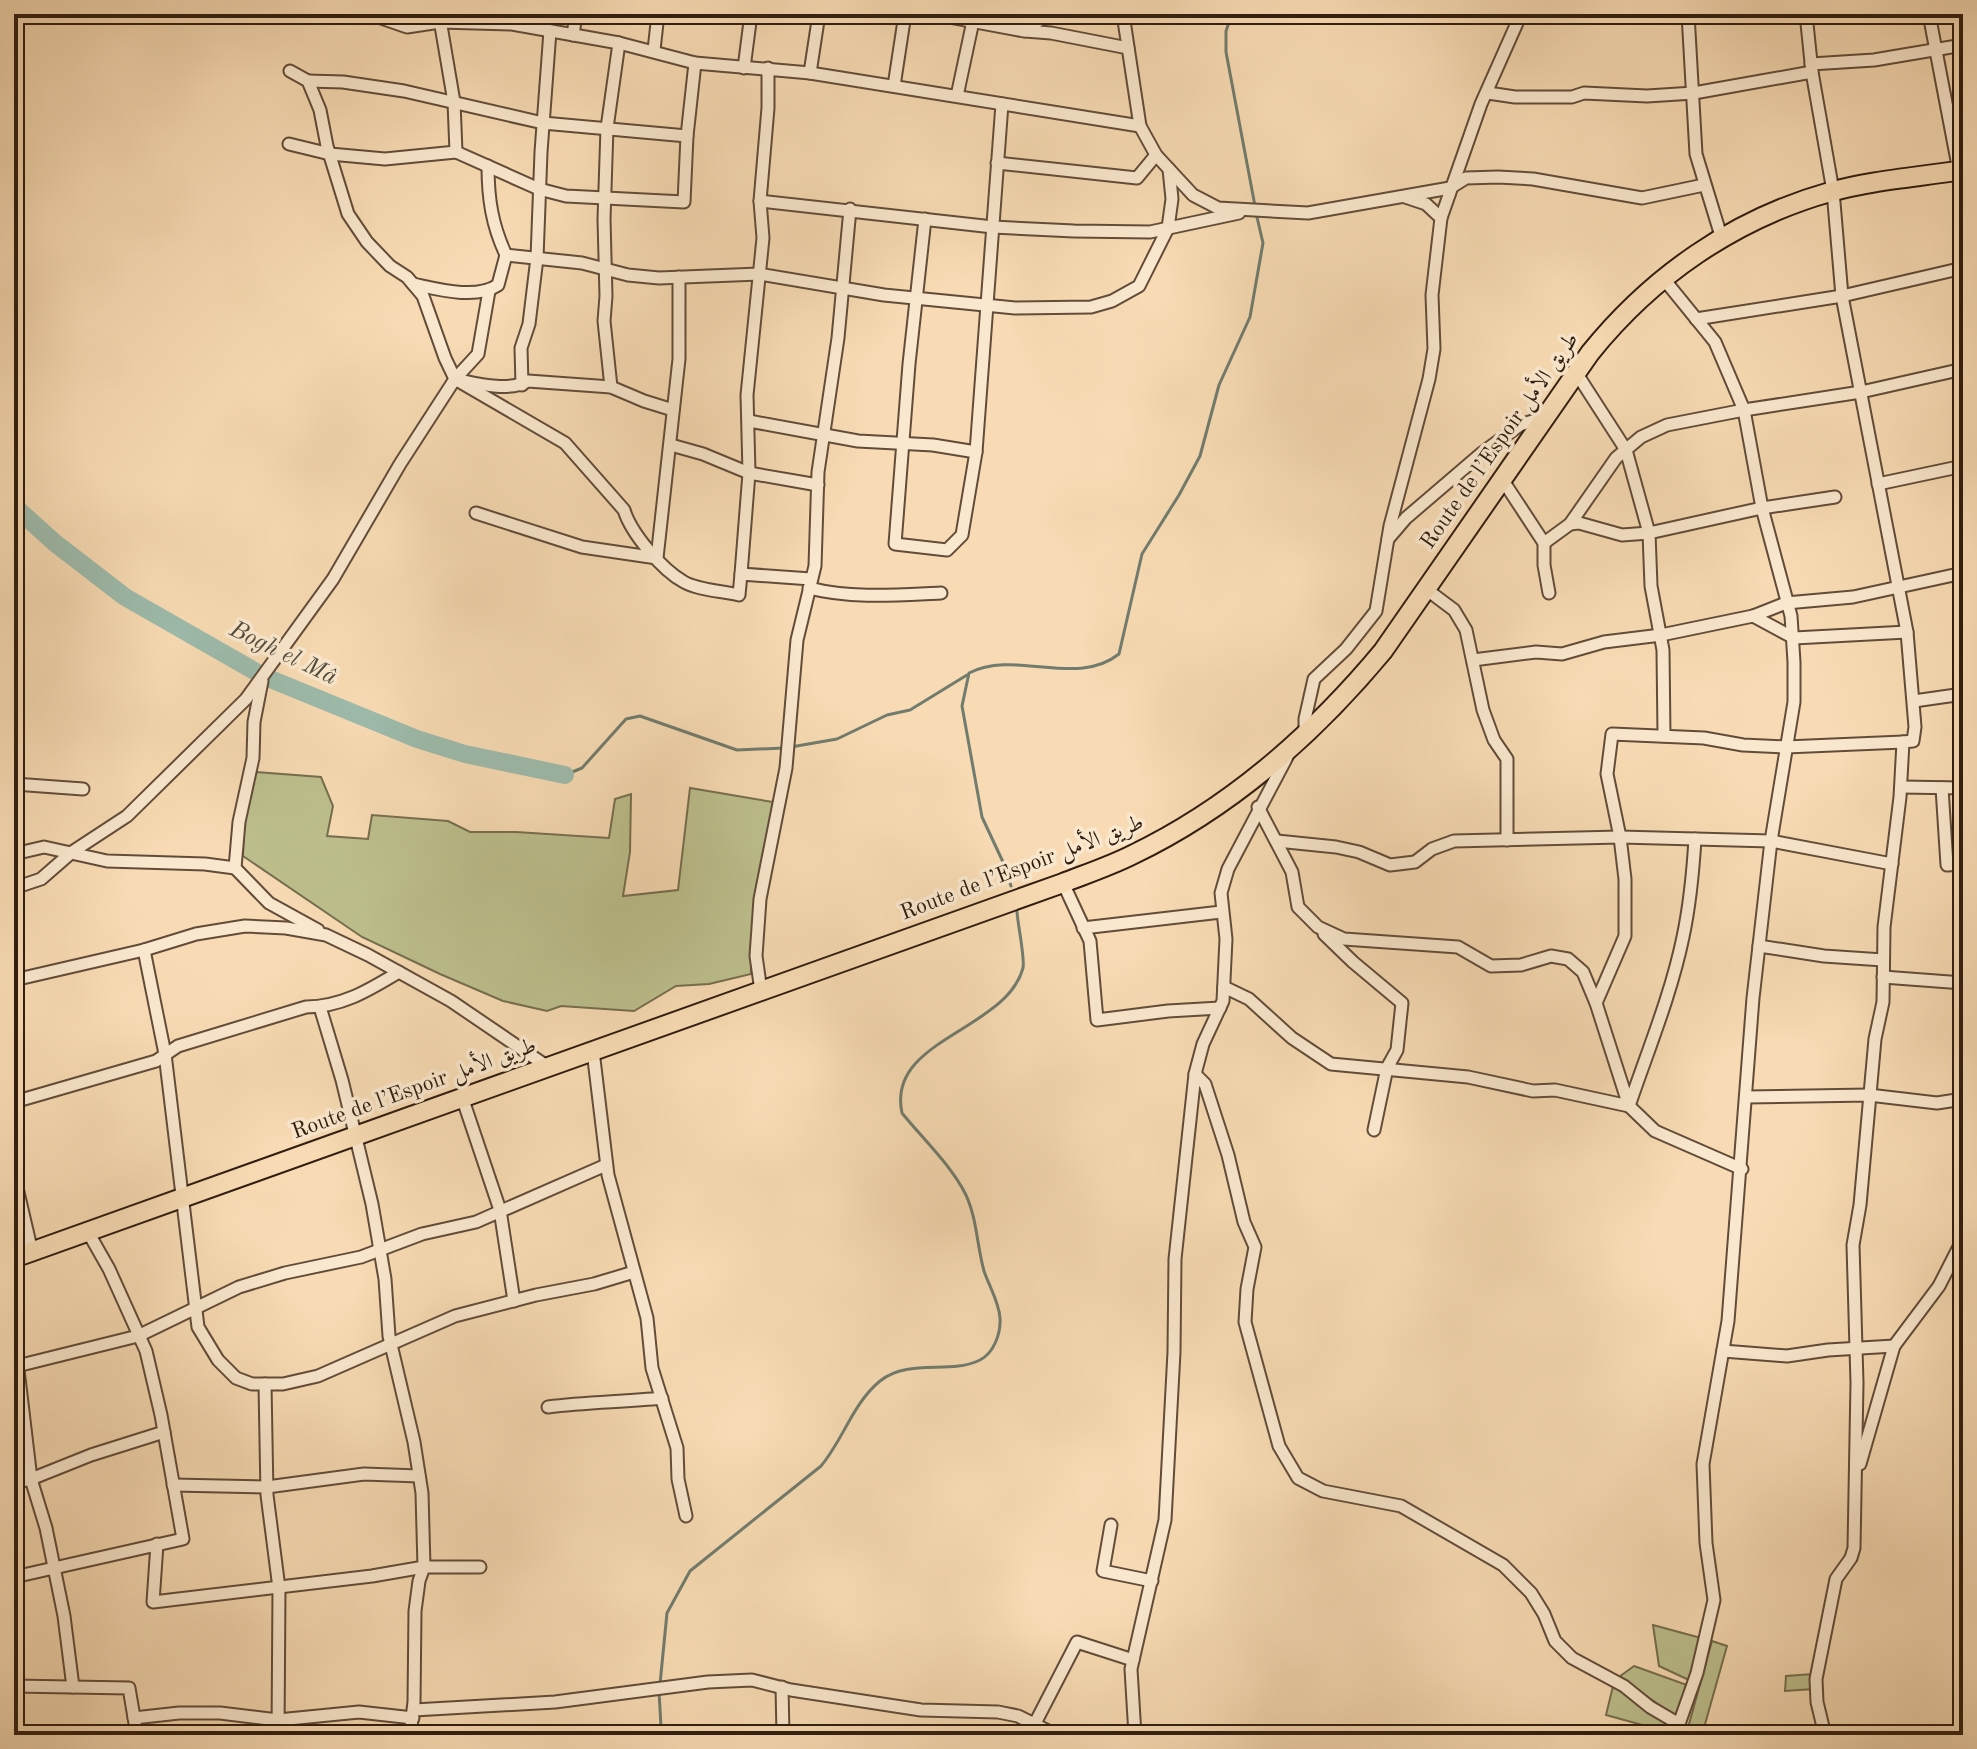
<svg xmlns="http://www.w3.org/2000/svg" width="1977" height="1749" font-family="'Old Standard TT',Amiri,serif">
<style>
.green{fill:#bdc08e;stroke:#766e4f;stroke-width:2}
.lines{fill:none;stroke-linecap:round;stroke-linejoin:round}
.stream{stroke:#717c6e;stroke-width:3}
.river{stroke:#9dbbac;stroke-width:18}
.minor-casing{stroke:#624c39;stroke-width:15}
.trunk-casing{stroke:#301d10;stroke-width:22}
.minor{stroke:#fae8ce;stroke-width:11}
.trunk{stroke:#f8dbb4;stroke-width:18}
.labels{text-anchor:middle;dominant-baseline:central;stroke-width:7;stroke-linejoin:round;paint-order:stroke}
.street-label{font-size:22px;fill:#301d10;stroke:#fae8ce}
.water-label{font-size:24px;font-style:italic;fill:#514c3f;stroke:#fae8ce}
</style>
<rect width="100%" height="100%" fill="#f8dbb4"/>
<filter id="stains"><feTurbulence type="fractalNoise" baseFrequency=".0025" numOctaves="4"/><feColorMatrix values="0 0 0 0 .2 0 0 0 0 .09 0 0 0 0 .02 0 0 0 .5 -.17"/></filter>
<radialGradient id="worn" r=".72"><stop offset=".6" stop-color="#630" stop-opacity="0"/><stop offset="1" stop-color="#630" stop-opacity=".3"/></radialGradient>
<g class="green">
<path d="M256,772L321,777L333,806L327,836L368,839L372,815L448,821L470,832H516L609,838L615,799L631,794L630,852L623,896L678,890L690,788L773,802L751,942V974L709,984L676,986L634,1011L561,1006L547,1011L503,1001L440,974L362,937L243,856L244,822Z"/>
<path d="M1653,1625L1701,1638L1691,1681L1659,1666Z"/>
<path d="M1712,1641L1727,1646L1702,1735H1686Z"/>
<path d="M1634,1666L1687,1685L1675,1716L1619,1677Z"/>
<path d="M1813,1674L1814,1689L1785,1691L1786,1676Z"/>
<path d="M1613,1686L1675,1726V1734L1606,1715Z"/>
</g>
<g class="lines">
<g class="stream">
<path d="M1232,14L1226,31V52L1255,206"/>
<path d="M791,747L837,739L887,715L910,710L967,675"/>
<path d="M565,775L582,768L626,719L640,716L737,750L784,748"/>
<path d="M1011,886L1003,862L982,817L962,706L969,673C1016,649 1076,688 1119,654L1142,554L1179,495L1200,456L1219,385L1250,317L1263,243L1256,213"/>
<path d="M660,1684L667,1613L690,1571L821,1466C843,1440 853,1403 880,1381C909,1358 950,1375 980,1360C994,1353 1001,1333 1000,1318C999,1302 989,1286 984,1271C977,1246 977,1219 966,1195C951,1165 923,1139 902,1113C886,1039 1006,1031 1023,968C1025,958 1018,926 1017,912"/>
<path d="M659,1691L661,1727L663,1735"/>
</g>
<path class="river" d="M14,506L55,543L125,597L263,676L417,739L465,754L565,775"/>
<defs>
<g id="minor">
<path d="M376,14L381,18L407,27L440,22L512,24L619,43L695,63L810,73L1140,126"/>
<path d="M439,14L454,102L456,152"/>
<path d="M933,14L1024,31L1049,14"/>
<path d="M1123,14L1140,126L1156,155L1193,195L1218,208L1308,213L1450,188L1466,178L1498,177L1533,179L1642,198L1704,185"/>
<path d="M1688,14L1696,154L1721,236"/>
<path d="M1806,14L1812,72L1833,191L1842,296L1907,632L1915,727L1913,741L1903,742L1900,797L1884,927L1883,1002L1875,1039L1860,1205L1853,1245L1857,1383L1854,1548L1851,1558L1836,1579L1816,1679L1817,1702L1825,1735"/>
<path d="M1929,14L1959,171L1963,211"/>
<path d="M1025,31L1051,33L1128,48"/>
<path d="M573,35L576,14"/>
<path d="M654,50L658,14"/>
<path d="M1811,64L1874,60L1963,45"/>
<path d="M744,68L751,14"/>
<path d="M290,71L308,81L320,110L327,146L348,214L367,242L390,266L407,277L423,296L445,358L455,379L565,443L624,510C631,533 662,570 684,582C698,590 723,591 739,595L741,574L811,579"/>
<path d="M810,73L819,14"/>
<path d="M308,81L343,82L404,91L543,123L687,136"/>
<path d="M894,86L905,14"/>
<path d="M1488,93L1515,97H1572L1584,93L1647,96L1694,93L1812,72"/>
<path d="M957,96L973,21"/>
<path d="M289,144L330,154L385,159L456,152L539,189L566,196L684,202L687,136L695,63"/>
<path d="M997,163L1137,178L1156,155"/>
<path d="M1405,197L1426,204L1441,218"/>
<path d="M760,201L993,227L1074,231L1150,232L1239,213"/>
<path d="M925,219L909,364L895,544L947,550L962,535L976,452L1002,104"/>
<path d="M506,255L582,263L628,275L659,278L759,274L884,295L1015,308L1091,307L1112,301L1139,286L1168,228L1172,199L1169,169"/>
<path d="M1663,278L1715,342L1744,410L1762,508L1791,616L1794,662V702L1771,841L1753,998L1728,1321L1703,1464L1706,1543L1714,1600L1697,1673L1679,1724"/>
<path d="M413,284C437,289 476,300 498,285L506,255C492,225 488,199 488,166"/>
<path d="M1696,319L1842,296L1963,268"/>
<path d="M1577,374L1626,450L1649,533L1651,586L1663,650L1664,736"/>
<path d="M464,381C482,385 511,391 528,381L611,387L644,401L673,410"/>
<path d="M522,385L521,348L529,324L537,258L541,152L550,31"/>
<path d="M611,387L604,321L606,296L604,219L607,128L619,43"/>
<path d="M749,421L858,441L933,445L976,452"/>
<path d="M671,445L703,454L749,473L818,485"/>
<path d="M1502,479L1544,543V565L1549,593"/>
<path d="M1878,484L1963,466"/>
<path d="M476,513L582,547L657,558L679,359V277"/>
<path d="M1570,524L1579,523L1622,535L1649,533L1762,508L1835,497"/>
<path d="M1388,539L1406,518L1482,453L1520,425L1545,417"/>
<path d="M1544,543L1570,524L1616,458L1641,437L1667,425L1744,410L1861,392L1963,369"/>
<path d="M741,574L749,473L747,395L763,238L760,201L768,108V68"/>
<path d="M809,588C852,599 897,595 941,593"/>
<path d="M1426,589L1454,610L1466,630L1483,710L1494,740L1507,759V840"/>
<path d="M1753,616L1794,638L1907,632"/>
<path d="M1473,660L1536,652L1562,654L1604,642L1661,635L1753,616L1786,603L1853,597L1963,573"/>
<path d="M262,681L254,722L253,758L239,822L235,868L269,903L318,930"/>
<path d="M1914,701L1963,694"/>
<path d="M1305,733V719L1314,679L1346,649L1376,611L1390,526L1429,379L1434,349L1432,295L1441,218L1481,104L1521,14"/>
<path d="M14,784L83,789"/>
<path d="M1901,787L1963,788"/>
<path d="M1942,788L1947,865L1963,864"/>
<path d="M1258,807L1292,872L1298,907L1318,927L1344,939L1458,947L1491,966L1521,965L1551,956L1568,959L1583,972L1596,1003L1629,1106L1655,1131L1742,1169"/>
<path d="M1277,841L1336,847L1359,852L1390,865L1415,862L1432,849L1454,841L1620,837L1771,841L1892,864"/>
<path d="M14,854L44,847L107,861L205,864L235,868"/>
<path d="M1063,883L1090,941L1097,1020L1168,1011L1220,1008"/>
<path d="M14,888L41,879L72,852L127,816L246,699L333,579L400,464L455,379L478,354L489,291"/>
<path d="M1083,928L1221,912"/>
<path d="M1324,934L1353,962L1402,1003L1397,1050L1387,1068L1374,1130"/>
<path d="M1759,946L1824,956L1883,960"/>
<path d="M144,950L165,1054L198,1327L218,1360L236,1378L252,1384H283L318,1376L455,1316L536,1295L594,1284L634,1272"/>
<path d="M1883,977L1963,983"/>
<path d="M14,980L144,950L196,934L245,926L286,928L326,935L368,955L451,1001L548,1067"/>
<path d="M1224,987L1249,999L1292,1038L1331,1064L1468,1077L1533,1091L1555,1090L1629,1106C1648,1050 1671,995 1683,937C1690,904 1693,872 1695,839"/>
<path d="M761,991L756,956L760,899L786,768L797,640L815,566L818,472L838,338L850,209"/>
<path d="M1596,1003L1625,936V879L1620,837L1607,774L1612,734L1704,738L1743,745L1786,747L1903,742"/>
<path d="M320,1007L342,1080L372,1204L385,1279L389,1336L414,1442L422,1493L424,1567L419,1581L415,1611L414,1702L410,1735"/>
<path d="M593,1051L608,1175L647,1318L652,1368L677,1448L678,1479L686,1516"/>
<path d="M1195,1074L1205,1084L1228,1155L1244,1222L1255,1247L1247,1289L1245,1322L1279,1446L1298,1478L1323,1491L1401,1506L1503,1565L1531,1593L1544,1614L1555,1641L1572,1658L1624,1686L1650,1707L1679,1724V1735"/>
<path d="M462,1097L500,1210L514,1301"/>
<path d="M1746,1097L1869,1095L1937,1103L1963,1099"/>
<path d="M14,1102L156,1061L178,1046L306,1007C342,1007 369,990 399,972"/>
<path d="M14,1175L32,1252"/>
<path d="M14,1336L31,1479L46,1528L64,1616L73,1687"/>
<path d="M1723,1351L1787,1356L1828,1350L1894,1346L1939,1286L1963,1239"/>
<path d="M17,1366L138,1336L239,1287L285,1273L361,1257L422,1234L476,1222L606,1165"/>
<path d="M265,1384L267,1495L279,1588L278,1735"/>
<path d="M548,1407C586,1402 624,1402 662,1398"/>
<path d="M1860,1464L1894,1346"/>
<path d="M14,1483L31,1479L91,1455L164,1432"/>
<path d="M173,1485L267,1487L364,1474L419,1476"/>
<path d="M1111,1525L1103,1571L1152,1581"/>
<path d="M157,1544L153,1602L372,1576L424,1567H480"/>
<path d="M14,1577L183,1539L161,1415L146,1351L109,1269L88,1232"/>
<path d="M14,1686L129,1688L137,1735"/>
<path d="M782,1687L783,1735"/>
<path d="M414,1710L555,1702L708,1682L752,1680L791,1690L921,1710L998,1712L1018,1716L1056,1735"/>
<path d="M134,1718L179,1713H220L278,1720L359,1712L413,1718"/>
<path d="M1029,1735L1077,1642L1133,1660"/>
<path d="M1135,1735L1131,1669L1165,1520L1174,1352L1175,1259L1195,1074L1203,1044L1223,1001L1226,939L1221,893L1228,869L1287,757"/>
</g>
<path id="trunk" d="M14,1258L1063,883C1086,874 1110,866 1132,855C1230,808 1314,734 1383,651L1590,353C1652,276 1734,219 1830,192C1872,180 1919,177 1963,170"/>
</defs>
<use href="#minor" class="minor-casing"/>
<use href="#trunk" class="trunk-casing"/>
<use href="#minor" class="minor"/>
<use href="#trunk" class="trunk"/>
</g>
<g class="labels">
<g class="street-label">
<text transform="translate(1500 441) rotate(-55)">Route de l’Espoir طريق الأمل</text>
<text transform="translate(1022 868) rotate(-21)">Route de l’Espoir طريق الأمل</text>
<text transform="translate(414 1089) rotate(-20)">Route de l’Espoir طريق الأمل</text>
</g>
<g class="water-label">
<text transform="translate(283 654) rotate(26)">Bogh el Mâ</text>
</g>
</g>
<rect width="1977" height="1749" fill="none" stroke="#f8dbb4" stroke-width="48"/>
<rect x="16" y="16" width="1945" height="1717" fill="none" stroke="#301d10" stroke-width="4"/>
<rect x="24" y="24" width="1929" height="1701" fill="none" stroke="#301d10" stroke-width="2"/>
<rect width="100%" height="100%" filter="url(#stains)"/>
<rect width="100%" height="100%" fill="url(#worn)"/>
</svg>
